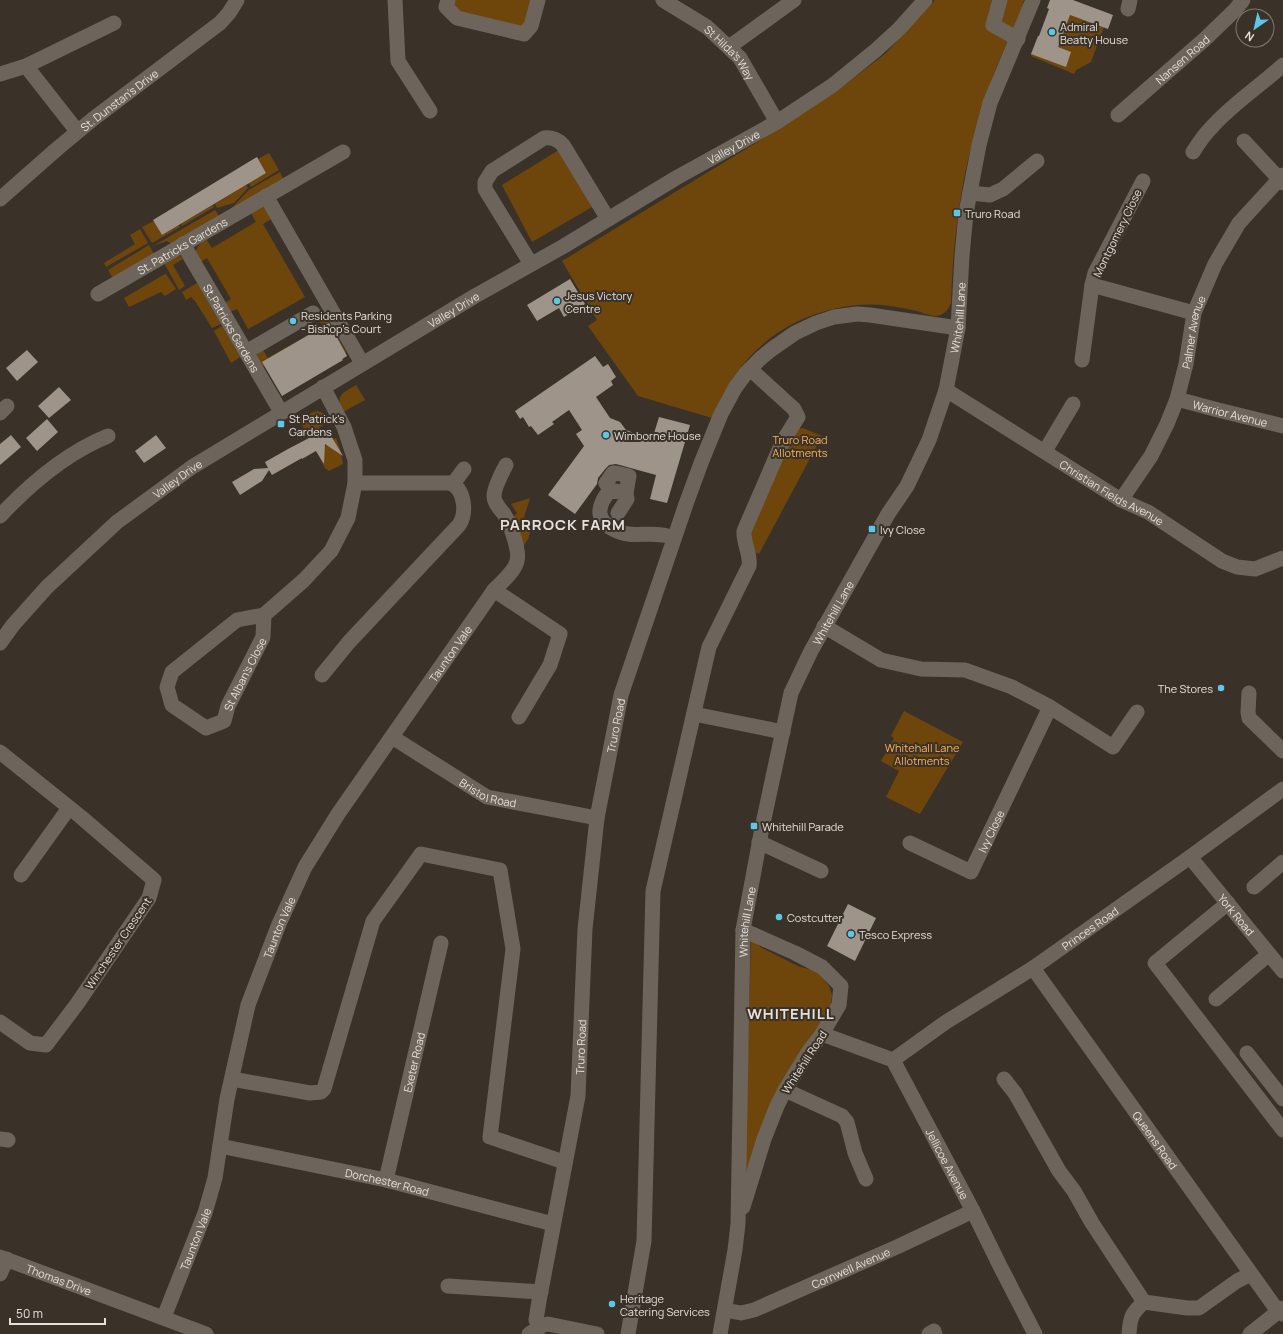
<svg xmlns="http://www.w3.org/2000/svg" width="1283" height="1334" font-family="Manrope,sans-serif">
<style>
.green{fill:#6e460c}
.building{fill:#9e948a}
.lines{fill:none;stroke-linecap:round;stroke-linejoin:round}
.minor{stroke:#6d655b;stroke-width:15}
.poi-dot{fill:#5bc8e7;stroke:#3a3229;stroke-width:1.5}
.labels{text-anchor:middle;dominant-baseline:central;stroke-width:4;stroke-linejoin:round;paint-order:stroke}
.poi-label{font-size:11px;fill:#e5e0da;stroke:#3a3229;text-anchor:start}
.street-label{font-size:11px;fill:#e5e0da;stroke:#3a3229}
.park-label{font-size:11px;fill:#fbb359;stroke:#3a3229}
.district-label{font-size:15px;font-weight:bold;letter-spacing:1px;fill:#e5e0da;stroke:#3a3229}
</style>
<rect width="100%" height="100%" fill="#3a3229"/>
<g class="green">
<path d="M452,0H536L523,27L462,15L456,9Z"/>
<path d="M935,0H1024C1022,12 1016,23 1011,34C1003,52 995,69 989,87C964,157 953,229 951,303C948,310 944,315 936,316C928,316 920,311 912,310C891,305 870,303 849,306C782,316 737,356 712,418L638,396L588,326L597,320L562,261L769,135L837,91L885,54Z"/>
<path d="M1070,15L1104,27L1091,62L1076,70L1074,74L1031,56V54L1058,47Z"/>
<path d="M559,150L592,207L532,242L502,185Z"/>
<path d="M269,153L279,170L251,187L249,183L266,173L258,159Z"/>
<path d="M280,172L283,178L223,217L249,190Z"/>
<path d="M246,185L248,188L234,203L217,208L215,204Z"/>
<path d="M213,205L214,207L182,226L181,224Z"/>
<path d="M263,207L267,208L273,218L263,224L305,297L248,329L237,309L228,313L223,304L231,299L207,258L199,263L195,252L199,245L206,239L212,248L256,222L251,213Z"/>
<path d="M215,210L219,216L172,244L167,241L153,246Z"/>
<path d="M154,221L162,235L178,225L180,227L152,243L142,227Z"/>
<path d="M140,229L148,243L106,267L104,263L135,244L130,235Z"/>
<path d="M149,245L154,254L115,282L108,270Z"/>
<path d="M179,255L183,259L173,265L185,286L179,290L164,263Z"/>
<path d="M165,274H166L176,289L165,296L161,292L129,307L124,298Z"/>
<path d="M197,283L221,324L212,328L195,301L191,297L186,300L182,292Z"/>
<path d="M326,310L331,321L323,327L317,316Z"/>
<path d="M222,326L240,357L231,363L214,331Z"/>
<path d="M331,326L346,352V356L343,359V360L338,363L335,357L328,329L260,368L255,356L263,350L268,358L287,347L289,349Z"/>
<path d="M356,385L365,400L343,412C335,394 342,394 356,385Z"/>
<path d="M317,411L323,413L329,422L307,434L299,420L313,412Z"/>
<path d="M803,428L822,436L759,554L749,549L746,530L793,430Z"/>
<path d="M336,438L340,449L343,464L329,471L325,468L316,451L334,441L333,439Z"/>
<path d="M530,498L524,517L530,533L528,539L523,547L513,517L517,513L511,504Z"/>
<path d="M904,711L963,742L920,814L886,797L899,771L881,761L894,738L891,736Z"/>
<path d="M756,940L760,947L800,967L814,970L820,975L829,986L832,995L831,1004L749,1171L745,1169L750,974L751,942Z"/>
</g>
<g class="building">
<path d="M1050,0H1073L1113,15L1108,29L1070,15L1058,47L1071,52L1066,67L1031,54L1038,36H1039L1049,9L1047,8Z"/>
<path d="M257,157L266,173L162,235L153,220Z"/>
<path d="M570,279L585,304L564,317L559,308L537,321L527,305Z"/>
<path d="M329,323L347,356L342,359L343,360L282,396L262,362Z"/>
<path d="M27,350L38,362L17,381L6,368Z"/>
<path d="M595,356L603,367L608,364L616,377L611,381L613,385L596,397L610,418L620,422L626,430L652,440L659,417L690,425L667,503L650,499L656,475L616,464L609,465L606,468L598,478L597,484L575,514L548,495L584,446L576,434L582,430L569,410L552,422L554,424L538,435L531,426L529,427L523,417L520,419L515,411Z"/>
<path d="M59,387L71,400L49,418L38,406Z"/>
<path d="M47,419L58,432L37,451L26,438Z"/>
<path d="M319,428L323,436L330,434L343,456L325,444L324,464L316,451L302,459V458L272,475L269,470L262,481L240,495L232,482L254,469L268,468L265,462L288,449L309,438L307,434Z"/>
<path d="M11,435L21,447L0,465V444Z"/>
<path d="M156,435L166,448L144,463L135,451Z"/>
<path d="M848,904L876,918L855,961L827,946Z"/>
</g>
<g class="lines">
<g class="minor">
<path d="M395,0L398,61L430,111"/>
<path d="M448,0L446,7L457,18L524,34L531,26L538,0"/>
<path id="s1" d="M663,0L707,27L740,58L777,122"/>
<path d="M1000,0L993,25L1018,39"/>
<path d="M1128,9L1130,0"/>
<path d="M729,47L794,0"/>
<path d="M26,66L77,131"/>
<path d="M0,74L26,66L114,23"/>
<path id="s2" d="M1118,115L1205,39L1235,10L1243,0"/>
<path d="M1244,141L1283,183"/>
<path d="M1193,152C1198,144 1204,135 1211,128C1231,105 1260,86 1283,65"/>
<path d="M1143,181L1095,273L1092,285L1194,313"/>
<path d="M970,193L990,195L1003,189L1037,161"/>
<path d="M266,196L362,363"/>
<path id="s3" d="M0,199L58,148L93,119L220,23L229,13L237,0"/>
<path id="s4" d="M183,244L281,412"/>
<path d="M531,264L485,189V182L492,171L544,138C552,137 557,139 563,145L608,219"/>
<path id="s5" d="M98,294L343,152"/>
<path d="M246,352L313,313"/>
<path d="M1082,360L1092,285"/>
<path id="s6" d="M946,390L1121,500L1148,512L1222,561L1237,567L1255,569L1283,558"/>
<path id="s7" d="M1177,399L1218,410L1283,426"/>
<path d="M0,413L7,406"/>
<path d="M1045,451L1073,404"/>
<path d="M453,484L464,469"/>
<path d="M610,490L606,483L613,473H616L629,476L626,493L627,499L618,513"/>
<path d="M626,493L611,490C605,495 599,505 600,514C601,520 605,524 611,528C630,539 643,532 662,535C666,535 670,537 674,538"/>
<path id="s8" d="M1121,500L1151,456L1167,424L1177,399L1186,364L1194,313L1215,264L1239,223L1283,175"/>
<path d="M0,516C30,484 66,453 108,436"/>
<path d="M494,590L560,634L550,665L519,717"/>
<path id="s9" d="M264,615L237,620L172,672L167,687L172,705L206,728L224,721L228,706L263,637L264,615L304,580L331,551L348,518L355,483V460L344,427L323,387"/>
<path d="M824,626L881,660L921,669L965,670L1012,687L1050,707L1113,747L1137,712"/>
<path id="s10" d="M0,643L13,625L47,587L117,522L192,467L475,296L564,246L676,178L777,122L833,85L876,50L899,29L925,0"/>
<path d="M322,675L349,642L459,525C467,513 465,489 450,483H355"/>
<path d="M1249,693L1248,712L1249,718L1283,751"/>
<path d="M694,714L783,732"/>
<path id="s11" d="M392,737L487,797L597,818"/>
<path d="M0,752L81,817L154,880L149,898L77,1004L46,1045L30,1043L0,1022"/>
<path d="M759,842L821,871"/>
<path id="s12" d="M910,843L971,872L1050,707"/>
<path id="s13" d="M1190,857L1283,971"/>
<path d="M21,875L69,808"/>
<path d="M1254,887L1283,862"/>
<path d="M1228,903L1155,963L1283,1130"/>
<path d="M743,930L795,953L822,967L841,986L839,1005L822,1034L809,1051L785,1090L777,1106L764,1139L743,1207"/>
<path id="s14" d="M1033,968L1277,1310L1283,1314"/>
<path d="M1216,999L1269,954"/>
<path id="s15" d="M822,1034L893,1060L973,1211L1000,1266L1035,1334"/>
<path d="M1247,1053L1283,1099"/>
<path id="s16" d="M893,1060L946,1022L1033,968L1190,857L1283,789"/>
<path d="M232,1079L310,1093L321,1092L324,1089L373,921L421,854L500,870L513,949L490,1137L564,1162"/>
<path d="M1004,1079L1015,1093L1059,1171L1074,1191L1092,1223L1144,1302L1187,1308H1199L1237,1281L1251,1274"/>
<path d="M785,1090L842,1116L847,1122L855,1153L866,1179"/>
<path d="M0,1139L8,1140"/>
<path id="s17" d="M220,1146L386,1180L553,1224"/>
<path id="s18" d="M386,1180L441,943"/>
<path id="s19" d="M0,1257L206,1334"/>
<path d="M0,1274L7,1259"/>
<path d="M448,1286L541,1292"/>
<path id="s20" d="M725,1310L741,1313L754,1310L899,1246L973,1211"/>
<path id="s21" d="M164,1317L205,1213L215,1178L227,1099L248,1005L279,924L305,867L338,814L494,590C501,583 515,571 517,561C520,550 510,524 504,514C500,509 494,503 494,496C494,487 502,473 506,465"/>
<path id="s22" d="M540,1327L536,1320L539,1301L578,1096L585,929L597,818L621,695L686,504L701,463L721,414L735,388L746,373L761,358L772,349L795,333L816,323L834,317L857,314L870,315L958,328"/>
<path d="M529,1334L543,1325L548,1324L597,1334"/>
<path d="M628,1334L644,1241L653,891L709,647L749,566C751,554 743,543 744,531L783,441L798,417L794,409L750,369"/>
<path id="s23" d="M720,1334L735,1250L738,1224L743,930L762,828L791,693L811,651L888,514L907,486L929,440L946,390L958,328L962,256L966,213L979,145L990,103L1033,0"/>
<path d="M929,1334L934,1331L935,1334"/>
<path d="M1129,1334C1130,1317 1132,1313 1144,1302"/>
<path d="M1250,1334L1283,1308"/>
</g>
</g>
<g class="poi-dot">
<circle cx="1052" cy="32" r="4"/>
<rect x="953" y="209" width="8" height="8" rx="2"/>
<circle cx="557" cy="301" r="4"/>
<circle cx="293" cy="321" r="4"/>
<rect x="277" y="420" width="8" height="8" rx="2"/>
<circle cx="606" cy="435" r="4"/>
<rect x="868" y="525" width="8" height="8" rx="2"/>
<circle cx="1221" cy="688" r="4"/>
<rect x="750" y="822" width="8" height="8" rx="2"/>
<circle cx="779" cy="917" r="4"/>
<circle cx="851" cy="934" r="4"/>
<circle cx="612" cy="1304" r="4"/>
</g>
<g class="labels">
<g class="poi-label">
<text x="1060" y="26">Admiral<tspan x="1060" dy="13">Beatty House</tspan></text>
<text x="965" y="213">Truro Road</text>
<text x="565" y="295">Jesus Victory<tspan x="565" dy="13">Centre</tspan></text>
<text x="301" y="315">Residents Parking<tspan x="301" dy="13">- Bishop's Court</tspan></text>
<text x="289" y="418">St Patrick's<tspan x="289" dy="13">Gardens</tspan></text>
<text x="614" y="435">Wimborne House</text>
<text x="880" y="529">Ivy Close</text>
<text x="1213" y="688" text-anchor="end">The Stores</text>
<text x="762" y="826">Whitehill Parade</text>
<text x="787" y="917">Costcutter</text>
<text x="859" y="934">Tesco Express</text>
<text x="620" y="1298">Heritage<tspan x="620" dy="13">Catering Services</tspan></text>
</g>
<g class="street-label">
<text stroke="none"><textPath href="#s1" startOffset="86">St Hilda's Way</textPath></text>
<text stroke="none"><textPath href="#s2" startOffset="85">Nansen Road</textPath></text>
<text stroke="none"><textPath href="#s3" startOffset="155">St. Dunstan's Drive</textPath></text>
<text stroke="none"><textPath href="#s10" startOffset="891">Valley Drive</textPath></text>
<text transform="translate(1117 233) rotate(-64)">Montgomery Close</text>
<text stroke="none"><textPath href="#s5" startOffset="97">St. Patricks Gardens</textPath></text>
<text stroke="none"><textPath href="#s10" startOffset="567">Valley Drive</textPath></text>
<text stroke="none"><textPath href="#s23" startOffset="1062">Whitehill Lane</textPath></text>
<text stroke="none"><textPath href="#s4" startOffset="97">St.Patricks Gardens</textPath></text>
<text stroke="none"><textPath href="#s8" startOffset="185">Palmer Avenue</textPath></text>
<text stroke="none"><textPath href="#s7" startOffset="55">Warrior Avenue</textPath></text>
<text stroke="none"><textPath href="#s10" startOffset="243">Valley Drive</textPath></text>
<text stroke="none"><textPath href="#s6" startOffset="195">Christian Fields Avenue</textPath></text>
<text stroke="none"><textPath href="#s23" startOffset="738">Whitehill Lane</textPath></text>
<text stroke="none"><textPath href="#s21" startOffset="732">Taunton Vale</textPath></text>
<text stroke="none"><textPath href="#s9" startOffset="257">St Alban's Close</textPath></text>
<text stroke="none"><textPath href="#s22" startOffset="609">Truro Road</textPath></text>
<text stroke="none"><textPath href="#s11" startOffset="112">Bristol Road</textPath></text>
<text stroke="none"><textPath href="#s12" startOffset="113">Ivy Close</textPath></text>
<text stroke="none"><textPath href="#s13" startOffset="74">York Road</textPath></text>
<text stroke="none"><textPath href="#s23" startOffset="414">Whitehill Lane</textPath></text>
<text stroke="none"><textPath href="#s21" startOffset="408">Taunton Vale</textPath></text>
<text stroke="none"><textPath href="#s16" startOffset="237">Princes Road</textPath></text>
<text transform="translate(118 943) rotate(-56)">Winchester Crescent</text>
<text stroke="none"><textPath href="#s22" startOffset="285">Truro Road</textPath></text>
<text stroke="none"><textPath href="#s18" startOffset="121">Exeter Road</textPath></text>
<text transform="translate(804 1062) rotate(-57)">Whitehill Road</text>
<text stroke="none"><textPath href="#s14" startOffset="211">Queens Road</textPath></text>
<text stroke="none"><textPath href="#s15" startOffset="193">Jellicoe Avenue</textPath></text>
<text stroke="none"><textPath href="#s17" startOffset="171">Dorchester Road</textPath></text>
<text stroke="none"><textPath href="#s21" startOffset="84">Taunton Vale</textPath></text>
<text stroke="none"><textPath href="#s20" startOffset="135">Cornwell Avenue</textPath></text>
<text stroke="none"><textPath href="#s19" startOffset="63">Thomas Drive</textPath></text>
</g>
<g class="park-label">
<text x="800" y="439">Truro Road<tspan x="800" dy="13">Allotments</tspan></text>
<text x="922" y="747">Whitehall Lane<tspan x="922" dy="13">Allotments</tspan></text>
</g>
<g class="district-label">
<text x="563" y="524">PARROCK FARM</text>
<text x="791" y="1013">WHITEHILL</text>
</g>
</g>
<g transform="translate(1255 28) rotate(214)"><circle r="19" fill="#3a3229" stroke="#7e7870"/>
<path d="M0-3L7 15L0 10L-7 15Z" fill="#5bc8e7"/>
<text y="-6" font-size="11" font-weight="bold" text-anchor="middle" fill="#e5e0da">N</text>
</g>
<path d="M10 1318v6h95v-6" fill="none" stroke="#e5e0da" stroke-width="2"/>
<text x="16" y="1318" font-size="12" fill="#e5e0da" stroke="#3a3229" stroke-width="3" paint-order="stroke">50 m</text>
</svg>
